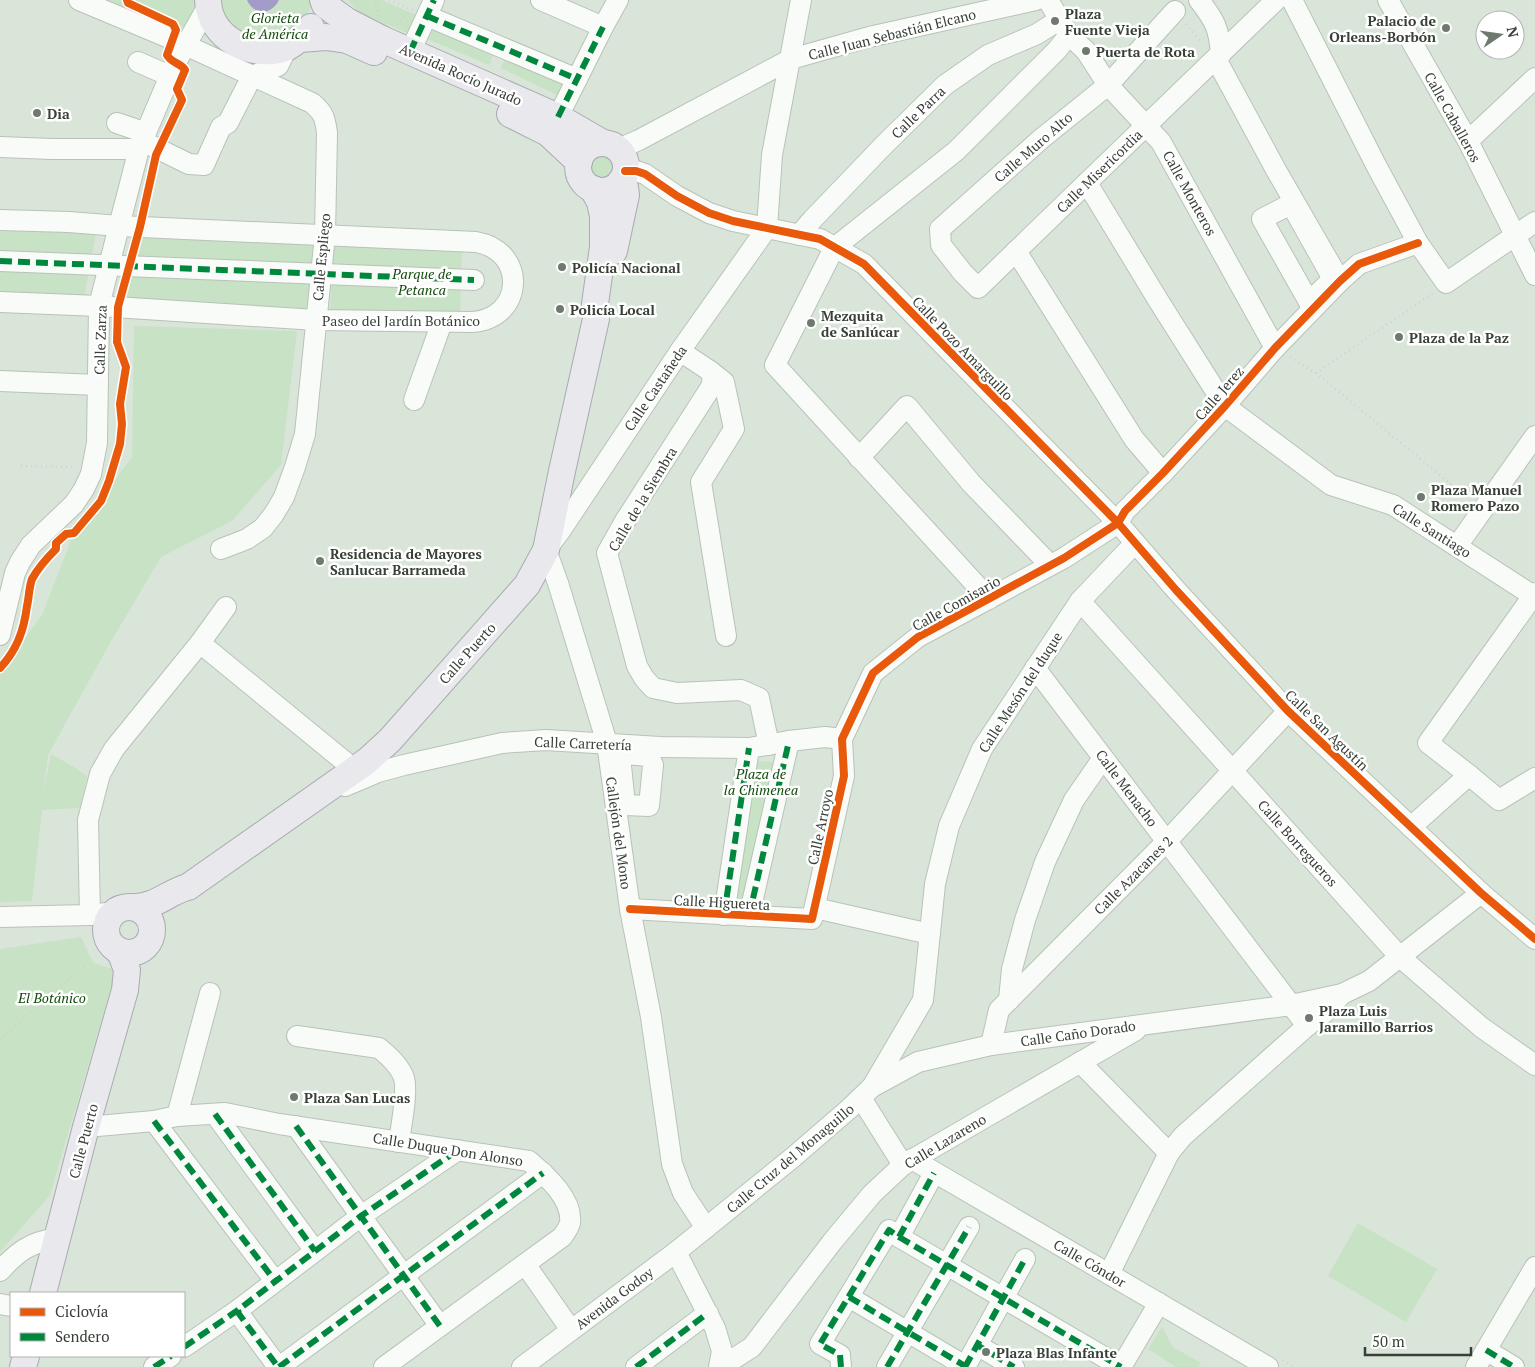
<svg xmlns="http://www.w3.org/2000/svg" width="1535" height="1367" font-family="'PT Serif',serif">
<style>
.green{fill:#c7e2c4}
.water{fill:#a39bc8}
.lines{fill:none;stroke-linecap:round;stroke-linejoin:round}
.minor-casing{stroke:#b9c2b8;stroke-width:22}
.major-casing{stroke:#a8abb1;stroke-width:28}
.path{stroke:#cfd2cf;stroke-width:2.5;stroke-dasharray:1 4;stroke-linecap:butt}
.minor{stroke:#f9fbf9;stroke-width:20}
.major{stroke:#e8e8ed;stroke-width:26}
.quiet{stroke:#00873e;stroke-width:6;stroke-dasharray:12 6;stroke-linecap:butt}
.cycleway-casing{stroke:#fff;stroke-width:11}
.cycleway{stroke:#e8590c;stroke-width:8}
.poi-dot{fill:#70796f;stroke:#fff;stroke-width:2}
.labels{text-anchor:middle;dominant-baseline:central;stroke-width:5;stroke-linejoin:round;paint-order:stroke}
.poi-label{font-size:14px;font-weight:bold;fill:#373f36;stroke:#fff;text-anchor:start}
.park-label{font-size:14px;font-style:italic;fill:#114a0b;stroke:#fff}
.street-label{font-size:14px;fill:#373f36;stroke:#fff}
</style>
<rect width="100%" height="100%" fill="#dae5d9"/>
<g class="green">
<path d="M103,0H195V12L188,23L182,27L169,30Z"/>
<path d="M216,0H247C253,13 259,12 272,10L279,0H311L310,8L303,23L292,34L262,43L232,32Z"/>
<path d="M348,0H382L420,17L412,35L358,12Z"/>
<path d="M432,21L496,49L489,65L425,38Z"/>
<path d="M508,51L569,81L561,97L501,68Z"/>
<circle cx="602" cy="167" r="12"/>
<path d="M0,227L97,229L84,297L0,294Z"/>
<path d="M141,234L313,240L308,309L124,302Z"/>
<path d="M333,242L462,248L460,317L330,312Z"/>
<path d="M134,326L297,331L281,465L232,521L161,557L110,643L48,755L43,795L51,754L74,767L87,776L80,808L42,810L32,901L0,902V672L42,615L74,533L132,457Z"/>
<path d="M748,760L781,763L743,903L733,902Z"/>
<path d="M81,937L93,963L116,970L50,1195L0,1252V949Z"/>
<path d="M1358,1223L1437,1269L1406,1322L1328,1276Z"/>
<path d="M1162,1327L1173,1347L1201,1363L1198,1367H1176L1148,1349Z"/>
</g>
<path class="water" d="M247,0H279C272,15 254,16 247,0Z"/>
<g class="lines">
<defs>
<g id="minor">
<path d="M79,0L172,39L312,103C324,113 325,118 327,133L325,235L305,434L295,467L284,497L274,514L263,528L247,539L221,549"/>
<path d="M541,0L603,27"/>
<path d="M1048,0L1069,35L1086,51L1108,85L1161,142L1275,348"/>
<path d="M1199,0C1215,21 1219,28 1221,54"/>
<path d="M1292,0L1377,167L1418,243L1446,283L1535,222"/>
<path d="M1388,0L1468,141L1535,275"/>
<path d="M1175,11L1108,85L1041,139L940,229L941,245L963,273L978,288L1276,0"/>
<path d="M427,16L577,79"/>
<path d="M410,52L434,0"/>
<path d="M1216,59L1276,170L1340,281"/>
<path d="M138,62L170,76"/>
<path d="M558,117L603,27L618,0"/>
<path d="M117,123L146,133"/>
<path d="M142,141L189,164L204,165L221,127L228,123L252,76L278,66L288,46"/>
<path d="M1468,141L1535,78"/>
<path d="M0,147L52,149H139"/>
<path d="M618,149L639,140L791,59L869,37L1036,0"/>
<path d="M625,171H636L645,174L677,196L709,213L733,221L820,239L864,264L1118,523L1176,590L1288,711L1481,893L1535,939"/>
<path d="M1087,183L1158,300L1225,406L1331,485L1393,505L1535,597"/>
<path d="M1291,204L1333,279L1309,302L1262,219Z"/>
<path d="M0,220L69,222L119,226L476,242C528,251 524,319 472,322L316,320L99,306L0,302"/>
<path d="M767,228L772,155L801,0"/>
<path d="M799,235L812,220L885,144L945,85L988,55L1037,34L1059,20"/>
<path d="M1016,251L1134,439L1163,473"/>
<path d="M0,261L474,280"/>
<path d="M680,351L710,371L713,378L711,387L625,521L607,553L637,666L644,678L653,688L677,693L741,690L759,698L769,745"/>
<path d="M710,371L724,382L734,429L701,482L726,636"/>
<path d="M0,381L98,385"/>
<path d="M414,400L442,322"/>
<path d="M859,458L907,406L971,483L1050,565"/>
<path d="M1457,546L1535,436"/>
<path d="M1535,593L1428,743L1469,775L1499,800L1535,778"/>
<path d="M989,599L775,365L834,248L956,151L1057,50L1069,35"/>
<path d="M1080,601L1400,957L1481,1027L1535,1065"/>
<path d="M0,635L15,573L20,562L31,545L74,504L84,489L91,474L97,443L99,306L119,226L139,149L175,64L208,6"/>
<path d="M200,643L355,770"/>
<path d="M1035,668L1307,1026"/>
<path d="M625,754L649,756L653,765L649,806L625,805L620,756Z"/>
<path d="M345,786L378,772L404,765L502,743L546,740L660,747L749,748L789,741L825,737L842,739"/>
<path d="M1411,827L1469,775"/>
<path d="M815,908L930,934"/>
<path d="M630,909L812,919L844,776L842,739L873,673L918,637L1064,558L1118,523L1125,511L1163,473L1225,406L1275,348L1340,281L1359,264L1418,243"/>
<path d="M90,915L88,820L100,774L114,749L200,643L226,607"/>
<path d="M724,915L749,748"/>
<path d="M749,916L789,741"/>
<path d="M0,917L90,915L115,912"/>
<path d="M1009,1000L1012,969L1025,920L1045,862L1074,800L1103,758"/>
<path d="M297,1036L379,1048C389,1056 400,1066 404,1078C408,1093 401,1126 399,1142"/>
<path d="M991,1045L999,1010L1167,841L1288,711"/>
<path d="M1080,1062L1169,1153"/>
<path d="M872,1087L923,1000L935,884L949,826L982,749L1080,601L1135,543"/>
<path d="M861,1098L903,1165"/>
<path d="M215,1114L315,1251"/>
<path d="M177,1116L210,993"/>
<path d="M154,1121L275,1281"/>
<path d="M296,1126L440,1326"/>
<path d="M86,1127L154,1121L177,1116L225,1113L279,1124L529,1161C545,1175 573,1198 570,1223C569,1227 565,1233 562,1237L384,1367"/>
<path d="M912,1159L1268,1367"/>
<path d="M706,1228L683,1193L672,1164L651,1017L630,909L607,743L558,583L546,550L561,530L680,351L767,228"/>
<path d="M899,1237L1121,1367"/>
<path d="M676,1252L715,1328L722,1351L719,1367"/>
<path d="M525,1264L571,1330"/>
<path d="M0,1271C18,1251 31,1242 58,1238"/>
<path d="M1109,1274L1169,1153L1183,1136L1307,1026L1324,1013L1342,994"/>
<path d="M849,1297L965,1366"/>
<path d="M0,1304L11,1306"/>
<path d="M238,1310L239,1314L278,1367"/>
<path d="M977,1345L1014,1367"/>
<path d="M184,1347L238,1310L361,1216L458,1150"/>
<path d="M1486,1350L1514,1367"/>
<path d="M154,1367L171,1356"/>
<path d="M279,1367L543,1173"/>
<path d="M522,1367L676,1252L791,1159L849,1109L872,1087L918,1062L991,1045L1291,1005L1342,994L1369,981L1481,893"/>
<path d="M636,1367L708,1313"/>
<path d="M721,1367L752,1347L832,1242L872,1194L903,1165L1136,1030"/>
<path d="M841,1367L840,1355L820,1344L889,1230L899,1237L934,1173"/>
<path d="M887,1367L969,1227"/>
<path d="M965,1367L1025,1259"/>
<path d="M1121,1367L1159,1303"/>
<path d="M1476,1367L1535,1267"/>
</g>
<g id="major">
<path d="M208,0C209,39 254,61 288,47C297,42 304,35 311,27"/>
<path d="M323,0L325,5L347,21L384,40L558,117L603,143"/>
<path d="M300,39L326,37L347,40L374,52"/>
<path d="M510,114L548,133L579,162"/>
<circle cx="602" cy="167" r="24"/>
<path d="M614,251L626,195L625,187L621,181"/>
<path d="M135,907C158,906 168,892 188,887L367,761L390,740L527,585L546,550L562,471L596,319L595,304L603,247V216L600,202L593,189"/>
<circle cx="129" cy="930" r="23"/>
<path d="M43,1293L86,1127L125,990L127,970L120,951"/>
<path d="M23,1367L26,1356"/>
</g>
</defs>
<use href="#minor" class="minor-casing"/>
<use href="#major" class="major-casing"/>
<g class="path">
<path d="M375,0L378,16"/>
<path d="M389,0L413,10"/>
<path d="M1186,24L1202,43"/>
<path d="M397,25L408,12"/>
<path d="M1290,357L1316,373L1470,500"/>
<path d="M1316,373L1433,293"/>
<path d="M21,466L75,467"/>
<path d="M0,1039L85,966"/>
<path d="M1283,1360L1295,1367"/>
</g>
<use href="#minor" class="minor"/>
<use href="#major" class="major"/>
<g class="quiet">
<path d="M427,16L577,79"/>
<path d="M410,52L434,0"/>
<path d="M558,117L603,27"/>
<path d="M0,261L474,280"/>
<path d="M724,915L749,748"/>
<path d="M749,916L789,741"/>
<path d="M215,1114L315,1251"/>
<path d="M154,1121L275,1281"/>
<path d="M296,1126L440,1326"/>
<path d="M899,1237L1121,1367"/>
<path d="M849,1297L965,1366"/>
<path d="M238,1310L239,1314L278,1367"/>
<path d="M977,1345L1014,1367"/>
<path d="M184,1347L238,1310L361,1216L458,1150"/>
<path d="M1486,1350L1514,1367"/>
<path d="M154,1367L171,1356"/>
<path d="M279,1367L543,1173"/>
<path d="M636,1367L708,1313"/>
<path d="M841,1367L840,1355L820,1344L889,1230L899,1237L934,1173"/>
<path d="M887,1367L969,1227"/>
<path d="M965,1367L1025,1259"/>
</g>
<defs>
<g id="cycleway">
<path d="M625,171H636L645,174L677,196L709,213L733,221L820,239L864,264L1118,523L1176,590L1288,711L1481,893L1535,939"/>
<path d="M0,668C17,650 24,630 27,606C29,598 29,587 32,579C38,568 47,558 56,549V543L66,534L74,533L101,501L109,481L120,444L122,424L120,404L126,367L117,342L118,307L140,227L156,155L182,100L177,89L185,70C181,63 171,63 167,55L176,30L173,24L128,3L127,0"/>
<path d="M630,909L812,919L844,776L842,739L873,673L918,637L1064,558L1118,523L1125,511L1163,473L1225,406L1275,348L1340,281L1359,264L1418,243"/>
</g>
</defs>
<use href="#cycleway" class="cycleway-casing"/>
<use href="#cycleway" class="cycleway"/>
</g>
<g class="poi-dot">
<circle cx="1055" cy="21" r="5"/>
<circle cx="1446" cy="28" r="5"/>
<circle cx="1086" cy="51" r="5"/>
<circle cx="37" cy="113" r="5"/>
<circle cx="562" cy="267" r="5"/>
<circle cx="560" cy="309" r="5"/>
<circle cx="811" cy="323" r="5"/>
<circle cx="1399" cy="337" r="5"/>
<circle cx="1421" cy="497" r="5"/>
<circle cx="320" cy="561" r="5"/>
<circle cx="1309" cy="1018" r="5"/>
<circle cx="294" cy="1097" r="5"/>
<circle cx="986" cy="1352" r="5"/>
</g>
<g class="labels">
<g class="poi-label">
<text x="1065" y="13">Plaza<tspan x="1065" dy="16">Fuente Vieja</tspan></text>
<text x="1436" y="20" text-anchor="end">Palacio de<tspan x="1436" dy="16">Orleans-Borbón</tspan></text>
<text x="1096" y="51">Puerta de Rota</text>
<text x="47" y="113">Dia</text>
<text x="572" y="267">Policía Nacional</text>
<text x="570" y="309">Policía Local</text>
<text x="821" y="315">Mezquita<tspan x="821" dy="16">de Sanlúcar</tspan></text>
<text x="1409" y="337">Plaza de la Paz</text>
<text x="1431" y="489">Plaza Manuel<tspan x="1431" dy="16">Romero Pazo</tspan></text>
<text x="330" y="553">Residencia de Mayores<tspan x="330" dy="16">Sanlucar Barrameda</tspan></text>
<text x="1319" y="1010">Plaza Luis<tspan x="1319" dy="16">Jaramillo Barrios</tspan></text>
<text x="304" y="1097">Plaza San Lucas</text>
<text x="996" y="1352">Plaza Blas Infante</text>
</g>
<g class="park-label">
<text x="275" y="17">Glorieta<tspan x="275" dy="16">de América</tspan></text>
<text x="422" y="273">Parque de<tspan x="422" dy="16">Petanca</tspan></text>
<text x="761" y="773">Plaza de<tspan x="761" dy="16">la Chimenea</tspan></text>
<text x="52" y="997">El Botánico</text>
</g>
<g class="street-label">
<text transform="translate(892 34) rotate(-14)">Calle Juan Sebastián Elcano</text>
<text transform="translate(461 74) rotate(24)">Avenida Rocío Jurado</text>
<text transform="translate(918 112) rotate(-44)">Calle Parra</text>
<text transform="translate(1453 117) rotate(61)">Calle Caballeros</text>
<text transform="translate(1033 147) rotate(-41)">Calle Muro Alto</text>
<text transform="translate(1099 171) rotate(-44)">Calle Misericordia</text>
<text transform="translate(1190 193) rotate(61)">Calle Monteros</text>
<text transform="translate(321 257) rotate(-85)">Calle Espliego</text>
<text x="401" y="320">Paseo del Jardín Botánico</text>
<text transform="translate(100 340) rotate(-88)">Calle Zarza</text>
<text transform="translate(963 348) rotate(46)">Calle Pozo Amarguillo</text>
<text transform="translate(655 388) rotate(-56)">Calle Castañeda</text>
<text transform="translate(1219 393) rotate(-49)">Calle Jerez</text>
<text transform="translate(642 499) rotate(-59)">Calle de la Siembra</text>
<text transform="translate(1432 530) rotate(32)">Calle Santiago</text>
<text transform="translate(956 603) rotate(-29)">Calle Comisario</text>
<text transform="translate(467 653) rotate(-48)">Calle Puerto</text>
<text transform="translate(1020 692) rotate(-57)">Calle Mesón del duque</text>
<text transform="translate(1327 730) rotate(44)">Calle San Agustín</text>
<text transform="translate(583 743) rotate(2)">Calle Carretería</text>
<text transform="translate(1127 788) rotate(53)">Calle Menacho</text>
<text transform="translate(820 827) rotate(-78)">Calle Arroyo</text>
<text transform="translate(619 833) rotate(82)">Callejón del Mono</text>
<text transform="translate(1298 843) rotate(48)">Calle Borregueros</text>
<text transform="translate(1133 875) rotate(-45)">Calle Azacanes 2</text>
<text transform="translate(722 902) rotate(3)">Calle Higuereta</text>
<text transform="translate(1078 1033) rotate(-8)">Calle Caño Dorado</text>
<text transform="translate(83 1141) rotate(-75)">Calle Puerto</text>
<text transform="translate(945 1141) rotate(-31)">Calle Lazareno</text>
<text transform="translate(448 1149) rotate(9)">Calle Duque Don Alonso</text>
<text transform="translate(790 1158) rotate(-40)">Calle Cruz del Monaguillo</text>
<text transform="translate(1090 1263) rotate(30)">Calle Cóndor</text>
<text transform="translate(614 1298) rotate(-37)">Avenida Godoy</text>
</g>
</g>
<rect x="10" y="1292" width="175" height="65" fill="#ffffff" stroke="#afb2af"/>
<rect x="20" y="1308" width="25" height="8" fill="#e8590c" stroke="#afb2af"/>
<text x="55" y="1317" font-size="15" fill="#373f36">Ciclovía</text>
<rect x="20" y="1333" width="25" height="8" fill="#00873e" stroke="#afb2af"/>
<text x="55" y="1342" font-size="15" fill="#373f36">Sendero</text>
<g transform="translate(1500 35) rotate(77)"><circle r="24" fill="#ffffff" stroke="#afb2af"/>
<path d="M0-4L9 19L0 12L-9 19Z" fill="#70796f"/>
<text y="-8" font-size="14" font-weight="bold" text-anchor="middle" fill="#373f36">N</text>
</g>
<path d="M1365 1347v8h106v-8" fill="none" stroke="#373f36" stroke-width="2.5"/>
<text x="1372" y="1347" font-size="15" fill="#373f36" stroke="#ffffff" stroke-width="4" paint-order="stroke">50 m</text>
</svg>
